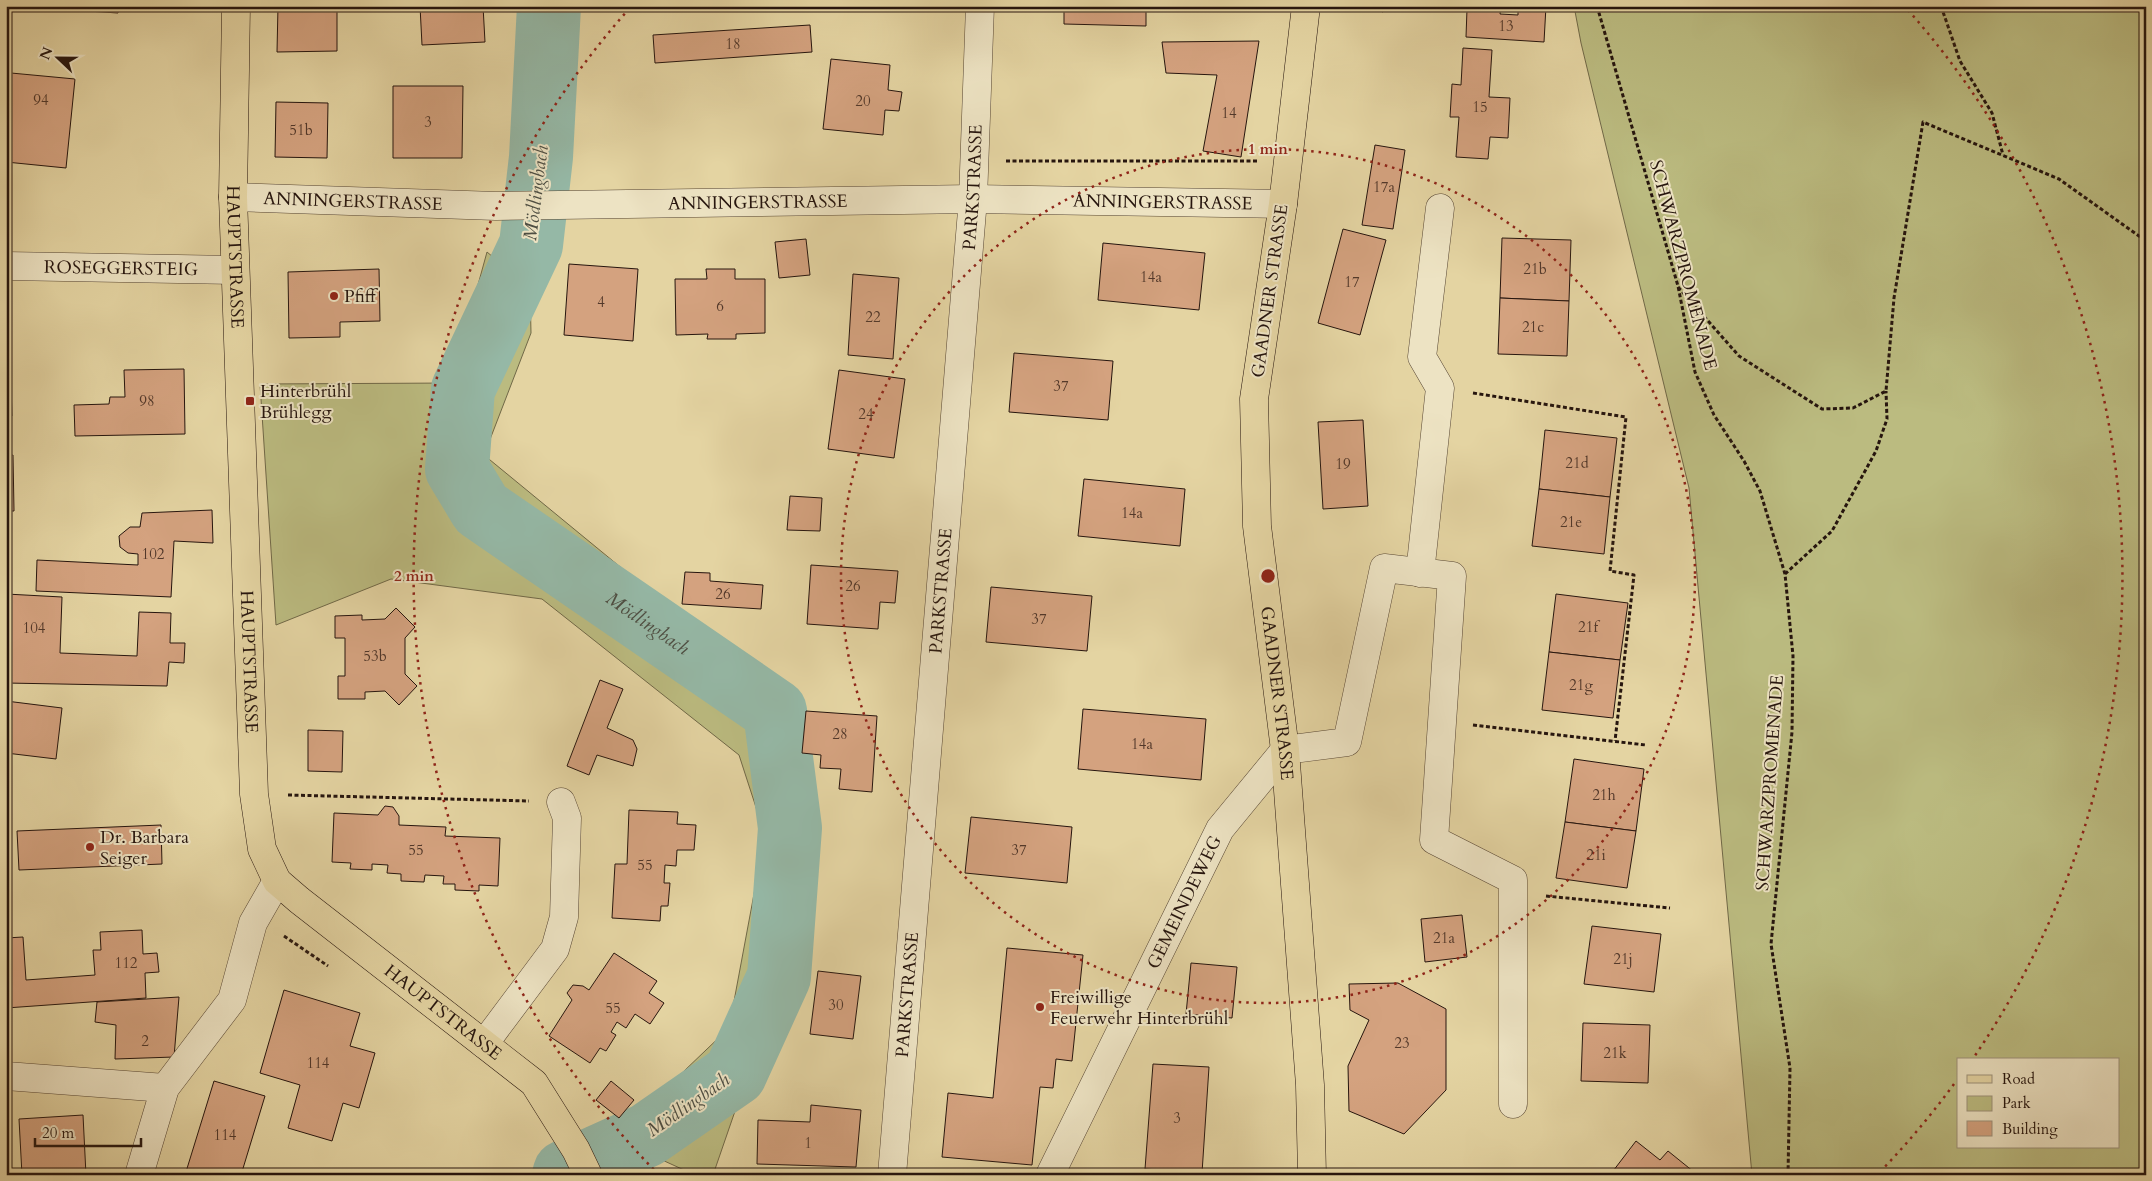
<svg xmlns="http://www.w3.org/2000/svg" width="2152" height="1181" font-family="Cardo,serif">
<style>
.green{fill:#bbbb80;stroke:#706847;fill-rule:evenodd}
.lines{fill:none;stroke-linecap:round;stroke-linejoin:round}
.river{stroke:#95b8a6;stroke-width:64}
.building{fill:#d4a27f;stroke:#26150e}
.minor-casing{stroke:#564533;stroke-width:29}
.major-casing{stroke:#26150e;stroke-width:29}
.path{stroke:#26150e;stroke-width:3;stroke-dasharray:4 2.5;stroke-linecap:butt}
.minor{stroke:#ede3c3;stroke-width:28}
.major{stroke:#e4d4a2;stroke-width:28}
.ring{fill:none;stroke:#8f2418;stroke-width:2.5;stroke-dasharray:2.5 5}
.poi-dot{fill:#8f2418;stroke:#ede3c3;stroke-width:2}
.labels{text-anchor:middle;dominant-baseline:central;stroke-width:4;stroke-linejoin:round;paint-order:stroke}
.number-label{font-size:15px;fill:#52382a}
.street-label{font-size:18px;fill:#26150e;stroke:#ede3c3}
.poi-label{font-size:18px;fill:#26150e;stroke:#ede3c3;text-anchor:start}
.water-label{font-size:19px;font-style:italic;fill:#4d4e43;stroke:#ede3c3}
.centre{fill:#8f2418;stroke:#ede3c3;stroke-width:2.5}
.ring-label{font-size:15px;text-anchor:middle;font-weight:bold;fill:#8f2418;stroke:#ede3c3;stroke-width:4;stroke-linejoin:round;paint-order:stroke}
</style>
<rect width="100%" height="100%" fill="#e4d4a2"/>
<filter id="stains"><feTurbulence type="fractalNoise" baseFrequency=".004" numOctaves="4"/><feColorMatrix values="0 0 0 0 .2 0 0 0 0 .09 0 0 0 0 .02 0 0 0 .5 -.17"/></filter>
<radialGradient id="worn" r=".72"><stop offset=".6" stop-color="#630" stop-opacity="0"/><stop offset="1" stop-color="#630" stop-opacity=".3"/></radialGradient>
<g class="green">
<path d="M1574,6H2146V1175H1752L1689,488L1581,43ZM1958,1060H2118V1147H1958Z"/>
<path d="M487,252L530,288L531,333L484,455L787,704L783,864L764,1027L713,1175H695L614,1138L729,1028L765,835L739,755L542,599L391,579L276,625L260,384L451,383Z"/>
</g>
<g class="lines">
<path class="river" id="s1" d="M549,6L541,157L531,245L463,389L457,469L481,509L775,711L790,828L779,977L735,1074L647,1135L565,1172L564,1175"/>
</g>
<g class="building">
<path d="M59,6H119L118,13L58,9Z"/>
<path d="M278,6H337V51L277,52Z"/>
<path d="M420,6H483L485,42L422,45Z"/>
<path d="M1064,6H1146V26L1064,24Z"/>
<path d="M1365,6H1385L1383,12Z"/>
<path d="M1454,6H1501L1500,14L1518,15V6H1546L1544,42L1466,37L1467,9L1454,8Z"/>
<path d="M810,25L812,52L655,63L653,35Z"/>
<path d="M1259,41L1241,157L1203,151L1217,75L1166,73L1162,42Z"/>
<path d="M1463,48L1492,50L1489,97L1510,98L1508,138L1490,137L1488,159L1456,157L1459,117H1450L1452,84L1461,85Z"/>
<path d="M831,59L890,65L888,90L902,92L899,111L885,110L883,135L823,129Z"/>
<path d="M11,73L75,79L66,168L6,162V121Z"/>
<path d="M393,86H463L462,158H393Z"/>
<path d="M276,102L328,103L327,158L275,157Z"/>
<path d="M1375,145L1405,150L1393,229L1362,225Z"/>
<path d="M1343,229L1386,240L1360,335L1318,323Z"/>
<path d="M1502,238L1571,240L1569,301L1500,298Z"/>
<path d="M806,239L810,275L779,278L775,242Z"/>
<path d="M1103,243L1205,253L1199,310L1098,300Z"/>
<path d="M569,264L638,269L633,341L564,335Z"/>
<path d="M379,269L380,321L340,322V337L289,338L288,272Z"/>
<path d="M706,269H735V279H765V333L736,334V339H707L708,334L676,335L675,279H707Z"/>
<path d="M853,274L899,278L893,359L848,355Z"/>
<path d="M1500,298L1569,301L1567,356L1498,354Z"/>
<path d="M6,303H8L10,360H6Z"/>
<path d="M1014,353L1113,361L1108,420L1009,412Z"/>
<path d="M6,360H10L12,416H6Z"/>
<path d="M184,369L185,434L75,436L74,405L109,404L110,397H125L124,370Z"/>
<path d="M839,370L905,379L894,458L828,449Z"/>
<path d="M1363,420L1368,506L1323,509L1318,422Z"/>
<path d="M1545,430L1617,438L1610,497L1539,489Z"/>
<path d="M13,455L14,511H6V456Z"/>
<path d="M1084,479L1185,489L1180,546L1078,536Z"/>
<path d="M1539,489L1610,497L1604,554L1532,546Z"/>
<path d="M790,496L822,498L820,531L787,530Z"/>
<path d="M212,510L213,543L174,541L171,597L36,591L37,560L138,565V554L128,553L120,547L119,536L130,527H140L142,513Z"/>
<path d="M811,565L898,571L895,603L880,602L878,629L807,624Z"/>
<path d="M685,572L710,573V581L763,585L761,609L682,604Z"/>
<path d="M991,587L1092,596L1087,651L986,642Z"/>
<path d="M6,594L62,597L60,653L137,656L139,612L171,613L170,643H185L184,663L169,662L167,686L6,683Z"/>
<path d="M1556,594L1628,603L1620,660L1549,652Z"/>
<path d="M396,608L415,627L405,638V674L417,686L399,705L385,691L365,692V699H338V676H345V638H335V616L362,615V620L385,619Z"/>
<path d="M1549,652L1620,660L1613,718L1542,710Z"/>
<path d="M600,680L623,689L607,728L633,740L637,749L633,766L597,755L589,775L567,766Z"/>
<path d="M6,701L62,708L56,759L6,753Z"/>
<path d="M1083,709L1206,719L1201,780L1078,769Z"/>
<path d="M806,711L877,716L872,792L839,789L841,769L820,768L821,755L802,753Z"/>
<path d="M308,730L343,731L342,772L308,771Z"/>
<path d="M1574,759L1644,769L1636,831L1565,822Z"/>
<path d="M385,806L393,807L399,816V825L446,827L445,836L500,838L498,886L479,885V891L455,890V884H443L444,876L425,875L424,882L401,881V874L387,873L388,865L372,864V870L350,869L351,863L332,862L334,813L378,815Z"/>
<path d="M629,810L678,812L677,824L696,825L694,850H677L676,866L665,865L664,883H670L668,906H661L660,921L612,918L615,864H627Z"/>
<path d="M971,817L1072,827L1067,883L965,873Z"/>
<path d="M1565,822L1636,831L1627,888L1556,878Z"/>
<path d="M161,825L162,864L19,870L17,831Z"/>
<path d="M1462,915L1467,957L1425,962L1421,919Z"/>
<path d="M1592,926L1661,934L1654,992L1584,984Z"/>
<path d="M142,930L143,954L157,953L159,972L145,973L146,998L6,1008V938L23,937L26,980L95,975L93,950H101L100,932Z"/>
<path d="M1007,948L1083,955L1072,1061L1056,1059L1053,1088L1040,1087L1032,1165L942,1157L948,1093L993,1098Z"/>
<path d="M614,953L657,981L649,993L664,1003L650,1024L635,1014L626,1028L617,1022L611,1032L616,1035L606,1051L600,1048L590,1063L549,1036L572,1000L567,993L573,985L583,986L589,990Z"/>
<path d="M1191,963L1237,967L1232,1018L1186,1014Z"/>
<path d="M818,971L861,976L853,1039L810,1034Z"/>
<path d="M1398,983L1446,1009V1090L1404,1134L1349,1111L1348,1066L1369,1020L1350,1010L1349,984Z"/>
<path d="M284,990L360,1013L350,1046L375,1053L359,1108L343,1103L332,1141L288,1128L300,1085L260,1073Z"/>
<path d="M179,997L174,1057L115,1059L116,1025L95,1022L97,1002Z"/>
<path d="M1583,1023L1650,1025L1648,1083L1581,1081Z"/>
<path d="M1153,1064L1209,1067L1202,1173L1145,1169Z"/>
<path d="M214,1081L265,1096L241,1175H185Z"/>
<path d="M611,1081L634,1100L619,1118L596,1100Z"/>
<path d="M811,1105L861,1110L856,1167L757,1164L758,1120L810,1122Z"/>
<path d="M83,1115L86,1175H22L19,1119Z"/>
<path d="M1636,1141L1660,1160L1668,1151L1694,1172L1692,1175H1610Z"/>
</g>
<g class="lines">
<defs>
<g id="minor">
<path id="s2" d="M233,197L496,206L973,199L1283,204"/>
<path id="s3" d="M6,266L235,270"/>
<path d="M1420,573L1440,388L1422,357L1440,208"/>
<path d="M484,1044L555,949L564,917L567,818L561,802"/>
<path d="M6,1076L165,1088"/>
<path d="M139,1175L165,1088L232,1000L253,923L277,881"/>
<path id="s4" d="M892,1175L973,199L980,6"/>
<path id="s5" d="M1050,1175L1220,829L1285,750L1347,742L1384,568L1452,576L1434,840L1513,880V1104"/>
</g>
<g id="major">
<path id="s6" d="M236,6L233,197L254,794L262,849L277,881L299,900L534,1083L576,1150L588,1175"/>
<path id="s7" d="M1306,6L1283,204L1254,399L1257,526L1285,750L1310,1085L1312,1175"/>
</g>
</defs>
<use href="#minor" class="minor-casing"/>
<use href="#major" class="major-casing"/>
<g class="path">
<path d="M1597,6L1678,286L1695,372L1714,415L1744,461L1760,491L1785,574L1793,656L1792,732L1771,944L1790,1068L1788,1175"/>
<path d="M1941,6L1960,61L1992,113L2003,155"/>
<path d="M1006,161H1257"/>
<path d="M1678,287L1739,356L1822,409L1853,408L1886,391L1894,298L1923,122L2059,179L2146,241"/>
<path d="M1473,393L1626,417L1610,571L1634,575L1615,741"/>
<path d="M1785,574L1832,531L1876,451L1887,419L1886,391"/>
<path d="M1473,725L1646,745"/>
<path d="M288,795L529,801"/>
<path d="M1546,896L1670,908"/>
<path d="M284,936L328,966"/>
<path d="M618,1173L626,1175"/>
</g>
<use href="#minor" class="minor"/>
<use href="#major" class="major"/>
</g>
<g class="ring">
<circle cx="1268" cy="576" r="427"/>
<path d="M1954 1084A854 854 0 0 1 1877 1175M659 1175A854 854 0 0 1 628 10M1908 10A854 854 0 0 1 1972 1060"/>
</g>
<g class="poi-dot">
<circle cx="334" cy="296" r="5"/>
<rect x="245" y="396" width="10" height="10" rx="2.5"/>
<circle cx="90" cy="847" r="5"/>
<circle cx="1040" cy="1007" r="5"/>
</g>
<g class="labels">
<g class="number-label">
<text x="1506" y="26">13</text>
<text x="733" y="44">18</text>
<text x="41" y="100">94</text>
<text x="863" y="101">20</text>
<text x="1480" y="107">15</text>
<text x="1229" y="113">14</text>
<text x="428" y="122">3</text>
<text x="301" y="130">51b</text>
<text x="1384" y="187">17a</text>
<text x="1535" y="269">21b</text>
<text x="1151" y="277">14a</text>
<text x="1352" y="282">17</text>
<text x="601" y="302">4</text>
<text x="720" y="306">6</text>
<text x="873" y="317">22</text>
<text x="1533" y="327">21c</text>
<text x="1061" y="386">37</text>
<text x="147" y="401">98</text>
<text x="866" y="414">24</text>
<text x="1577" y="463">21d</text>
<text x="1343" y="464">19</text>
<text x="1132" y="513">14a</text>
<text x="1571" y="522">21e</text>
<text x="153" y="554">102</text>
<text x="853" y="586">26</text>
<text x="723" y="594">26</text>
<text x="1039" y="619">37</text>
<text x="1588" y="627">21f</text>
<text x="34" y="628">104</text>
<text x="375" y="656">53b</text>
<text x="1581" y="685">21g</text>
<text x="840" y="734">28</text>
<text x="1142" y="744">14a</text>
<text x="1604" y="795">21h</text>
<text x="416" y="850">55</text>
<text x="1019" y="850">37</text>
<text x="1596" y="855">21i</text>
<text x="645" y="865">55</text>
<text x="1444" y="938">21a</text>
<text x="1623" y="959">21j</text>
<text x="126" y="963">112</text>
<text x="836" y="1005">30</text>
<text x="613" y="1008">55</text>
<text x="145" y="1041">2</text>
<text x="1402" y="1043">23</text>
<text x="1615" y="1053">21k</text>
<text x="318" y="1063">114</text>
<text x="1177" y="1118">3</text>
<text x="225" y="1135">114</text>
<text x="808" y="1143">1</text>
</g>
<g class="street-label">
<text stroke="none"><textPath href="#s4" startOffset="991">PARKSTRASSE</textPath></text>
<text stroke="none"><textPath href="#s2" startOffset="120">ANNINGERSTRASSE</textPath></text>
<text stroke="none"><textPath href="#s2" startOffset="930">ANNINGERSTRASSE</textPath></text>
<text stroke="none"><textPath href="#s2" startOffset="525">ANNINGERSTRASSE</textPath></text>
<text stroke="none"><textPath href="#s6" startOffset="251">HAUPTSTRASSE</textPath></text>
<text transform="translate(1683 265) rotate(75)">SCHWARZPROMENADE</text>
<text stroke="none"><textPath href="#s3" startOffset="115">ROSEGGERSTEIG</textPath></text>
<text transform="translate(1270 291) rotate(-82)">GAADNER STRASSE</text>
<text stroke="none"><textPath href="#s4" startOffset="586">PARKSTRASSE</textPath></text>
<text stroke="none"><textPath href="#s6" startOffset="656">HAUPTSTRASSE</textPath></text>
<text stroke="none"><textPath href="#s7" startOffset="692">GAADNER STRASSE</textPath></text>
<text transform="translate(1770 783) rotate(-86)">SCHWARZPROMENADE</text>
<text stroke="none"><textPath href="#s5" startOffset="304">GEMEINDEWEG</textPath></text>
<text stroke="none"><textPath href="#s4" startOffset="181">PARKSTRASSE</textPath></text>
<text stroke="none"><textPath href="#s6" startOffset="1091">HAUPTSTRASSE</textPath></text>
</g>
<g class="poi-label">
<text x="344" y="296">Pfiff</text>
<text x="260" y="391">Hinterbrühl<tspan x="260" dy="21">Brühlegg</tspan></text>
<text x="100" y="837">Dr. Barbara<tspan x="100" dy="21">Seiger</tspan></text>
<text x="1050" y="997">Freiwillige<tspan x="1050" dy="21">Feuerwehr Hinterbrühl</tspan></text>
</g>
<g class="water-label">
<text transform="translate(536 193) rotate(-83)">Mödlingbach</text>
<text stroke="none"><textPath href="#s1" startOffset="728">Mödlingbach</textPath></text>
<text transform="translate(688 1105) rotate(-35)">Mödlingbach</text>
</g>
</g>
<circle cx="1268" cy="576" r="8" class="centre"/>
<g class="ring-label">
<text x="1268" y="154">1 min</text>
<text x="414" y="581">2 min</text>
</g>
<rect width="2152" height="1181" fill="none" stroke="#e4d4a2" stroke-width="25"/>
<rect x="8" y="8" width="2137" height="1166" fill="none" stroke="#26150e" stroke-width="2.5"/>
<rect x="12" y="12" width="2127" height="1156" fill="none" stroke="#26150e"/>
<rect x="1957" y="1058" width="162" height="90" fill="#ede3c3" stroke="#9d917b"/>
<rect x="1967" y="1075" width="25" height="8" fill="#e4d4a2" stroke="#9d917b"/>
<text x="2002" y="1084" font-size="15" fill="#26150e">Road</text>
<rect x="1967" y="1096" width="25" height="15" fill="#bbbb80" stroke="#9d917b"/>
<text x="2002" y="1108" font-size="15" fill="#26150e">Park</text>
<rect x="1967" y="1121" width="25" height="15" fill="#d4a27f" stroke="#9d917b"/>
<text x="2002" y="1134" font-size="15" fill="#26150e">Building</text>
<g transform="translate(58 58) rotate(292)" stroke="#ede3c3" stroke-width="4" paint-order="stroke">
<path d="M0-4L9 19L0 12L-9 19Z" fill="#26150e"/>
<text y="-8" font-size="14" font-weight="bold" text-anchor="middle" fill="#26150e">N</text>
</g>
<path d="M35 1138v8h106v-8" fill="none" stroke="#26150e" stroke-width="2.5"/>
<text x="42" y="1138" font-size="15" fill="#26150e" stroke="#ede3c3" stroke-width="4" paint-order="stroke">20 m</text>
<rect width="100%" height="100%" filter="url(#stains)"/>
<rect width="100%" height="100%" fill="url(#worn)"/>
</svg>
